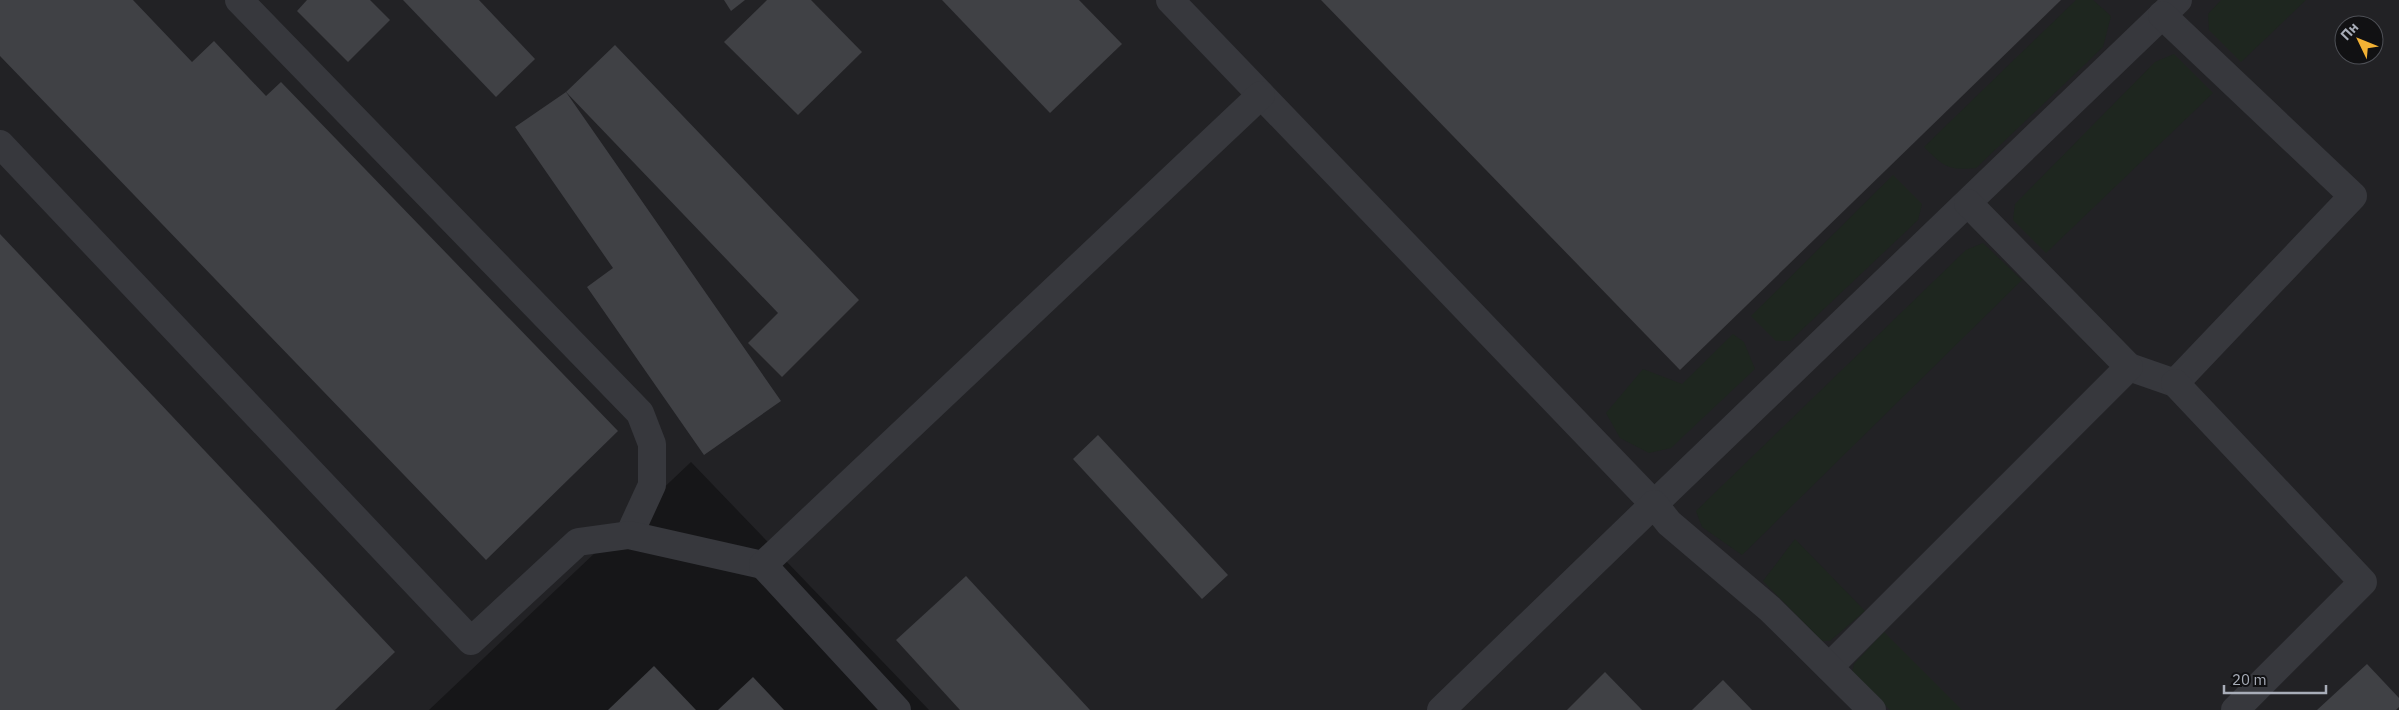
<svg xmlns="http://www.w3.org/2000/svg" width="2399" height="710" font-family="'IBM Plex Sans',sans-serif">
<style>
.built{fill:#222225;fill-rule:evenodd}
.green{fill:#1e261f}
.building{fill:#404145}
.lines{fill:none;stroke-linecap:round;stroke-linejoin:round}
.minor{stroke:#37383d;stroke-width:28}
</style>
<rect width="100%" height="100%" fill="#161618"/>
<path class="built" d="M0,0H2399V710H929L691,462L429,710H0ZM2344,25H2374V55H2344Z"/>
<g class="green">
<path d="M2076,0H2093L2111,16L2103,47L1976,168C1948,171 1943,166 1924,147Z"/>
<path d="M2221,0H2306L2241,62L2209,30L2208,14Z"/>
<path d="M2174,54L2213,93L2046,253L2013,220L2015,204L2155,62Z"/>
<path d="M1893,175L1922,204L1918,220L1790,341H1776L1751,316Z"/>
<path d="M1983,243L2022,280L1742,555L1702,527L1696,511L1966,250Z"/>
<path d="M1733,334L1744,342L1755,369L1671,448L1649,453L1620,438L1606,413L1643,369L1682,384Z"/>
<path d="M1795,539L1865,611L1830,641H1822L1763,581Z"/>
<path d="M1884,632L1962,710H1890L1852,673L1854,664Z"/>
</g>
<g class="building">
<path d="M0,0H133L192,62L214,41L266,96L281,82L618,431L486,560L0,56Z"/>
<path d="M307,0H370L390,20L348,62L297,11Z"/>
<path d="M403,0H479L535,59L496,97Z"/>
<path d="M724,0H745L731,11Z"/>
<path d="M767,0H811L862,52L798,115L724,42Z"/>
<path d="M942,0H1079L1122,44L1050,113Z"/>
<path d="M1321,0H2061L1680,370Z"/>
<path d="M615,45L859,300L782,377L748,343L778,313L566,92Z"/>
<path d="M566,92L781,401L704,455L587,287L613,268L515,127Z"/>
<path d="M0,234L395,652L335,710H0Z"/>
<path d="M1098,435L1228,575L1202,599L1073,459Z"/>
<path d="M966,576L1090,710H960L896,640Z"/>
<path d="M2367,664L2399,698V707L2396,710H2317Z"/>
<path d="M654,666L696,710H608Z"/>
<path d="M1605,672L1642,710H1567Z"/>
<path d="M753,677L784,710H718Z"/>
<path d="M1723,680L1752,710H1692Z"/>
</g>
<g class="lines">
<g class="minor">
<path d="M239,0L640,413L652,444V485L629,535"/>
<path d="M1170,0L1654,504L2178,0"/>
<path d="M0,144L471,641L578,542L629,535L763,565"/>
<path d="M2129,367L2175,383L2353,196L2162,15"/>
<path d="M2175,383L2363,582L2235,710"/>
<path d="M1829,667L2129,367L1968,203"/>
<path d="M897,710L763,565L1261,95"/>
<path d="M1441,710L1654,504L1669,523L1770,609L1872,710"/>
</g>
</g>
<g transform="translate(2359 40) rotate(313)"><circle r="24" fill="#111113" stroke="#4d4f55"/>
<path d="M0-4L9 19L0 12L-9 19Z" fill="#f2b134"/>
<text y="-8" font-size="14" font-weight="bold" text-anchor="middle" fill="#a8adb8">Пн</text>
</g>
<path d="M2224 685v8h102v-8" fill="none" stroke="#a8adb8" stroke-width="2.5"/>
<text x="2232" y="685" font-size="15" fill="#a8adb8" stroke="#111113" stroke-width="4" paint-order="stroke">20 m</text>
</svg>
